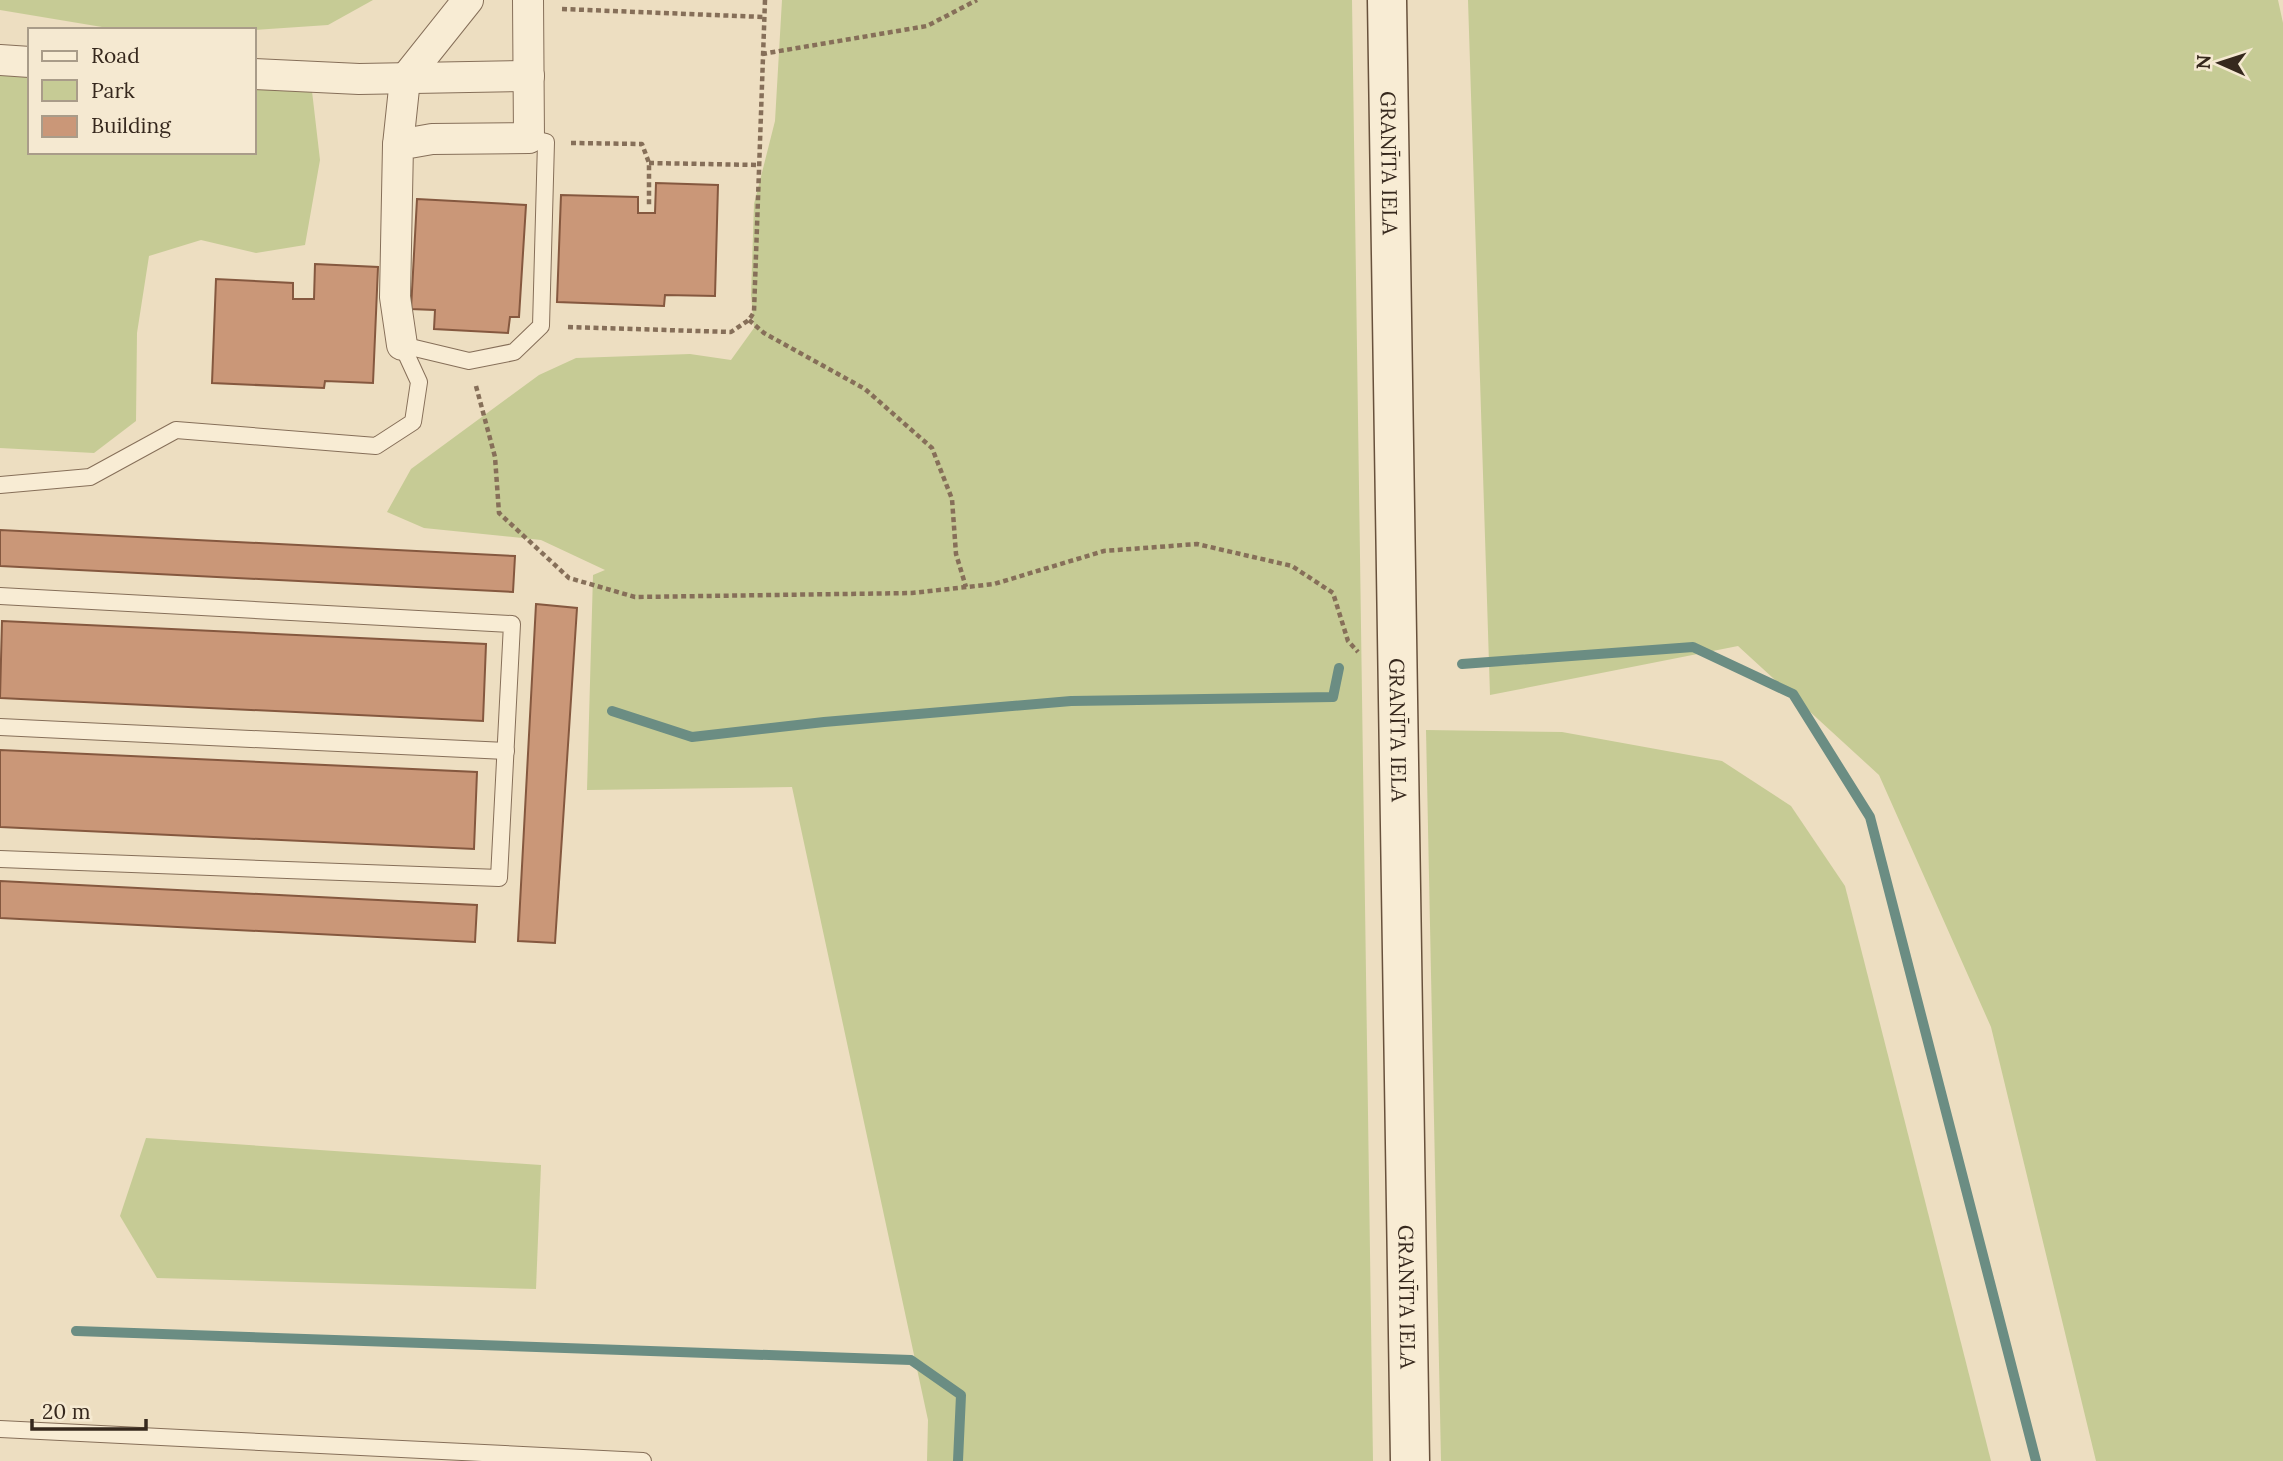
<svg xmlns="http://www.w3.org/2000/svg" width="2283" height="1461" font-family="Lora,serif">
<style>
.green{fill:#c6cb95}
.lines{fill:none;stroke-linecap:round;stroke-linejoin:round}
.stream{stroke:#6b8d83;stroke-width:10}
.building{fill:#ca9778;stroke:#85583f;stroke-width:2}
.service-casing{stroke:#866f59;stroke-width:18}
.minor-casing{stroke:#866f59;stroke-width:32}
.secondary-casing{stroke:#68513c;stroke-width:41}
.path{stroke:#866f59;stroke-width:4.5;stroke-dasharray:5 3.5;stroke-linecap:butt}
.service{stroke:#f8ecd4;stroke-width:16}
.minor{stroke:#f8ecd4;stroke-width:30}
.secondary{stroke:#f8ecd4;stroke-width:38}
.labels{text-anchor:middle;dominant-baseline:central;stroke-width:5;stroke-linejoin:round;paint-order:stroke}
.street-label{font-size:21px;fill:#36281d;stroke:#f5e9d1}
</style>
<rect width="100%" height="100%" fill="#eddec1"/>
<g class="green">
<path d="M0,0H373L328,25L254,30H120L0,10Z"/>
<path d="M782,0H1352L1373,1461H927L928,1420L792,787L587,790L593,575L605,570L541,540L424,528L387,512L411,469L539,375L576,358L690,354L731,360L754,328L751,295L754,204L775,121Z"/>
<path d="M1468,0H2278L2283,23V1461H2096L1991,1027L1879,775L1738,646L1490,695Z"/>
<path d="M0,74L30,75V152H254V76L310,74L320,160L305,245L256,253L201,240L149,256L137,333L136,421L94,453L0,448Z"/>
<path d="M1426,730L1562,732L1722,761L1791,806L1845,886L1991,1461H1441Z"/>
<path d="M146,1138L541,1165L536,1289L157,1278L120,1216Z"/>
</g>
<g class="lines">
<g class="stream">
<path d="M1462,664L1693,647L1793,694L1870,817L2036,1461"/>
<path d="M612,711L692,737L824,722L1071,701L1333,697L1339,668"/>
<path d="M76,1331L911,1360L961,1395L958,1461"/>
</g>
</g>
<g class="building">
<path d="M656,183L718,185L715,296L665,295L664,306L557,302L561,195L638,197V213H655Z"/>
<path d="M417,199L526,205L519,317H510L508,333L434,329L435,310L411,309Z"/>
<path d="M315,264L378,267L373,383L325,381L324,388L212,383L216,279L293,283V299H314Z"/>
<path d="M0,530L515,556L513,592L0,566Z"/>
<path d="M536,604L577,608L555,943L518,941Z"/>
<path d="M2,621L486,644L483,721L0,698Z"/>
<path d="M0,750L477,772L474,849L0,827Z"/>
<path d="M0,881L477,905L475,942L0,918Z"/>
</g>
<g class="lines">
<defs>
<g id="service">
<path d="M402,345L469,361L514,352L541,326L546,142L529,138"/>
<path d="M0,485L90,477L176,430L376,446L413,422L419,382L402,345"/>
<path d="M0,596L512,624L499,878L0,859"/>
<path d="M0,727L506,751"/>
<path d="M0,1429L643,1461"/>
</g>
<g id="minor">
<path d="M0,60L30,62"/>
<path d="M254,74L359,79L529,76"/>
<path d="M398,145L405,79L468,0"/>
<path d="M402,345L395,297L398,145L432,139L529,138L528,0"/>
</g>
<g id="secondary">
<path id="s1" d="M1387,0L1410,1461"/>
</g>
</defs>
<use href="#service" class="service-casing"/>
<use href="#minor" class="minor-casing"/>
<use href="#secondary" class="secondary-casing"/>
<g class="path">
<path d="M562,9L764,17"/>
<path d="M762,54L927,26L977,0"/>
<path d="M571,143L642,144L649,163V206"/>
<path d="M649,163L758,165"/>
<path d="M749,320L764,333L865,389L932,448L952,499L956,554L966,587"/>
<path d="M568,327L731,332L749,320L754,312L765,0"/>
<path d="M476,386L495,457L499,513L569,578L635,597L912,593L994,584L1104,551L1197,544L1292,566L1333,593L1348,641L1358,652"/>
</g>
<use href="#service" class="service"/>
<use href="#minor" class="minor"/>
<use href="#secondary" class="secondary"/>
</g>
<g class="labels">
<g class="street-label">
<text stroke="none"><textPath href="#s1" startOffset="163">GRANĪTA IELA</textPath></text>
<text stroke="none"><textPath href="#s1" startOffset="730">GRANĪTA IELA</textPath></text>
<text stroke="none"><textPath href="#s1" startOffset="1297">GRANĪTA IELA</textPath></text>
</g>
</g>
<rect x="28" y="28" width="228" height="126" fill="#f5e9d1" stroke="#a99c89" stroke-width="2"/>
<rect x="42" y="51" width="35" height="10" fill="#f8ecd4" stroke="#a99c89" stroke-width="2"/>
<text x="91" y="63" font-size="21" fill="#36281d">Road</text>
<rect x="42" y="80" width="35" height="21" fill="#c6cb95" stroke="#a99c89" stroke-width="2"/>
<text x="91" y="98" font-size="21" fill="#36281d">Park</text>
<rect x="42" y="116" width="35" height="21" fill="#ca9778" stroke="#a99c89" stroke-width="2"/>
<text x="91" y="133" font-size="21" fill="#36281d">Building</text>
<g transform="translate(2220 63) rotate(273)" stroke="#f5e9d1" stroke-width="5" paint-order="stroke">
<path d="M0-5L12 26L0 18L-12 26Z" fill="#36281d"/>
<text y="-10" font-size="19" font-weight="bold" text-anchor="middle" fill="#36281d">N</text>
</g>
<path d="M32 1419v10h114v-10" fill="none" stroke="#36281d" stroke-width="3.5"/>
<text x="42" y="1419" font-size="21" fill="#36281d" stroke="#f5e9d1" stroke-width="5" paint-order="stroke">20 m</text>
</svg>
